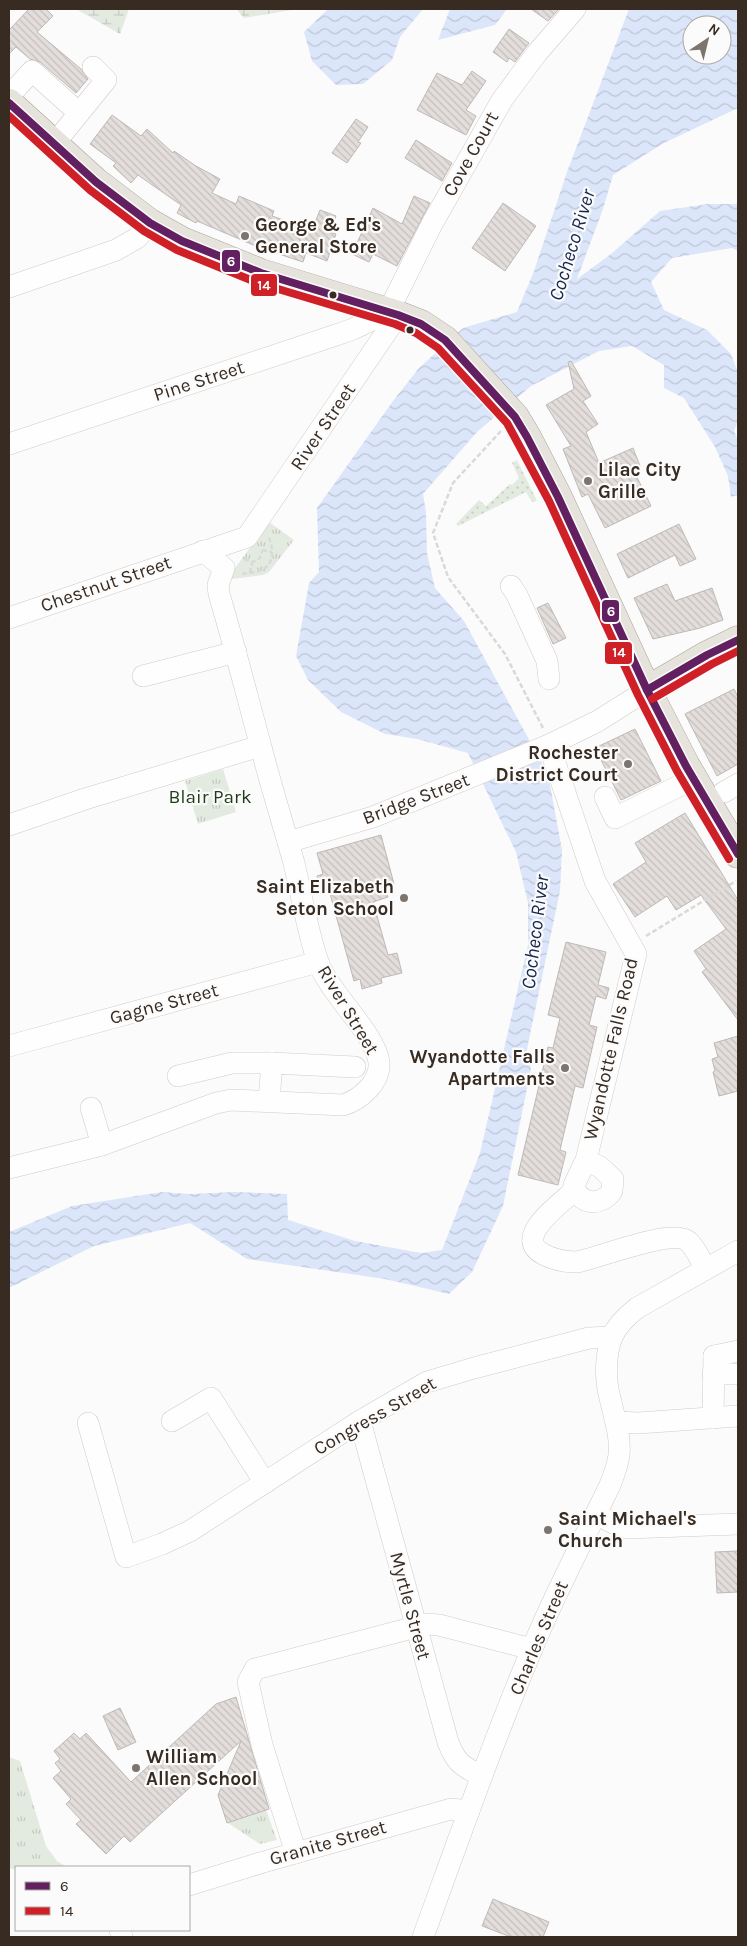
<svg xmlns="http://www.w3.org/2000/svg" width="747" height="1946" font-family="Karla,sans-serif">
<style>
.wetland{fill:url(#wetland-marsh)}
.park{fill:url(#park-tufts)}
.garden{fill:url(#garden-dots)}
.water{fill:url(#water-waves);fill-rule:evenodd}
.building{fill:url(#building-back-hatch);stroke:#beb9b5}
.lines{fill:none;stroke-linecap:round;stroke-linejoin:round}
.minor-casing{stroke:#d1cbc6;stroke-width:22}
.major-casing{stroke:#aba598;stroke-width:29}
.path{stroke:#dad9d8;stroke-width:2.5;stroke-dasharray:5 2.5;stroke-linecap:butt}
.minor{stroke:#fefefe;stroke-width:21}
.major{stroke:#e6e3dc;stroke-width:28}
.bus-1-casing{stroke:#fbfbfb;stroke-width:11}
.bus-2-casing{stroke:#fbfbfb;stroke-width:11}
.bus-1{stroke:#622060;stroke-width:8}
.bus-2{stroke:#cf2027;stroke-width:8}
.poi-dot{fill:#7c746e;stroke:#fbfbfb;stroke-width:2}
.bus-dot{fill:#382b22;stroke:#fbfbfb;stroke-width:2}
.labels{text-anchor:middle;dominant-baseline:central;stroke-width:4.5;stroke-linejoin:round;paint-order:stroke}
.street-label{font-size:19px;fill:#382b22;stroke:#fbfbfb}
.poi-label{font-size:19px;font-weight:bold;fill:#382b22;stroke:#fbfbfb;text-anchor:start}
.park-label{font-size:19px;fill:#1e3d17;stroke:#fbfbfb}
.water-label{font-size:20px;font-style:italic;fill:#18294f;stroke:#fbfbfb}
.line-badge{stroke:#fbfbfb;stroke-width:2}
.badge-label{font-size:14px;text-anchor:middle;font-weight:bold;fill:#fff}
</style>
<defs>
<pattern id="wetland-marsh" width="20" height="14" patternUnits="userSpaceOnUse" patternTransform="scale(1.25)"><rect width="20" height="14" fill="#e3ebe1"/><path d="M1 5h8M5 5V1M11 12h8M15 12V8" fill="none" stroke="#c4cac1"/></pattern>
<pattern id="park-tufts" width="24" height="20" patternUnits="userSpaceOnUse" patternTransform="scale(1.25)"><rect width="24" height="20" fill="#e3ebe1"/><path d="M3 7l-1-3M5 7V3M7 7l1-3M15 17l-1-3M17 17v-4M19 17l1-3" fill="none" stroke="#c4cac1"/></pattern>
<pattern id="garden-dots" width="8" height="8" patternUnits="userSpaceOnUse" patternTransform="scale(1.25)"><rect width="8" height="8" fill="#e3ebe1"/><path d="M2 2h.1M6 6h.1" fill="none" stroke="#c4cac1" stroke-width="1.8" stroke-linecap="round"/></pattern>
<pattern id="water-waves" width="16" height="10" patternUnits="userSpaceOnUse" patternTransform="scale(1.25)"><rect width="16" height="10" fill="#dce6fa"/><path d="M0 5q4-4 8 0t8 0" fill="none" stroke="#bec5d6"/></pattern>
<pattern id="building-back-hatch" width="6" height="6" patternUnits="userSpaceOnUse" patternTransform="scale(1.25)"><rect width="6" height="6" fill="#e3dedb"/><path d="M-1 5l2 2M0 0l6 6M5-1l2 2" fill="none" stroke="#c4bfbc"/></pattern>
</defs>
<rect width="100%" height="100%" fill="#fbfbfb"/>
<g class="wetland">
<path d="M76,9H129L120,34Z"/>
<path d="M236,9H298L244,18Z"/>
</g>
<g class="park">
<path d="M269,522L294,540L269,572L263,575L232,579V574L235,568Z"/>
<path d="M223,769L236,812L198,824L185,781Z"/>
<path d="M9,1757L20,1761L46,1846L57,1861L67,1867H16V1870L9,1868Z"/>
<path d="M266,1810L277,1840L260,1844L228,1823Z"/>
</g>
<path class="garden" d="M517,460L537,501L532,502L526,492L458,526L456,524L479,500L486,506L510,484L512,485L519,478L512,463Z"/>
<g class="water">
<path d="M328,9H423L400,37L392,60L363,84L336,85L312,61L304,32Z"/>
<path d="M450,9H507L495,25L438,40Z"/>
<path d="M629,9H738V108L664,143L613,175L603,209L577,279L611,254L660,211L708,204H738V251L732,248L672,258L651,282L664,310L707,330L731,354L738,373V421L734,431L738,440V495L731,497L728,476L715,447L684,398L664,388V365L632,346L599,351L531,386L477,432L423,494L426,512L427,553L435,588L464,621L548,774L562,850L560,891L527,1049L531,1069L503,1206L472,1272L449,1294L385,1279L247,1259L190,1223L94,1246L9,1288V1232L72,1206L162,1192L190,1194L234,1192L287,1194L288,1220L355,1241L421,1253L442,1250L480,1153L528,945V903L516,852L468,753L417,739L385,734L341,712L308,680L296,656L309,583L319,572L317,508L393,401L419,368L463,328L517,312L534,271L567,172ZM692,25H722V55H692Z"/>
</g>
<g class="building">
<path d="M29,9H46L53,16L37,32L81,69L88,79L76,93L40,62L30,59L16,47L9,54V30Z"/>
<path d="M531,9H559L548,21Z"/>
<path d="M509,29L529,43L515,62L509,58L507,62L493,52Z"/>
<path d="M472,71L486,81L466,110L476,116L466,135L417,110L437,73L462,85Z"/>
<path d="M112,115L141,136L147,129L173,153L174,151L196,166L220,179L212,193L236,204L239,196L274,211L272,216L312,230L320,210L336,216L330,232L336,234L327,261L306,253L303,262L258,247L197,221L196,223L177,213L181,205L138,175L131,183L113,166L116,163L90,144Z"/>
<path d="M356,119L368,127L358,142L361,143L347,163L332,153Z"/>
<path d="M416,140L452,163L442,181L405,158Z"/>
<path d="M414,196L430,203L397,266L373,254L369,262L352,254L373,208L402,224Z"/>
<path d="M503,203L536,226L505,271L472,248Z"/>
<path d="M571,361L591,396L583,401L598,424L586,432L599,463L633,448L640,466L633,469L651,506L605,528L588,494L582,497L563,449L571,446L546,405L574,389L568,362Z"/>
<path d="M679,524L696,559L680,566L675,555L628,578L617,554Z"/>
<path d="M667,584L675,601L712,588L723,620L700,628L653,639L634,598Z"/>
<path d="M548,603L566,638L553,644L537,608Z"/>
<path d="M734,689L738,697V764L717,776L685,714Z"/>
<path d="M635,729L661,781L621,800L595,748Z"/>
<path d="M685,813L738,900V1020L702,972L706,969L694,951L726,929L701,895L676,910L667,896L635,917L613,884L646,862L635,843Z"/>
<path d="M381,835L394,884L385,887L388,897L373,902L388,955L397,953L402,973L381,978L382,983L362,989L360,979L354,981L329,890L321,892L317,876L323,874L317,853Z"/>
<path d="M566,942L606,952L598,985L609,988L606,999L596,996L589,1025L597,1027L583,1088L575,1086L560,1150L566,1152L558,1185L518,1175L548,1047L553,1048L560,1018L548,1015Z"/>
<path d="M738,1036V1091L719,1096L713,1072L715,1071L712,1059L718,1057L714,1043Z"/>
<path d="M738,1551V1592L717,1593L715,1552Z"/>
<path d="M236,1697L269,1809L227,1823L218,1795L241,1741L130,1842L124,1836L106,1854L76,1824L81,1820L66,1804L71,1799L53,1778L61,1771L55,1763L60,1759L54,1751L74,1733L80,1739L86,1733L131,1782L216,1704Z"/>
<path d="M120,1708L136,1742L118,1750L103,1716Z"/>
<path d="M493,1899L549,1922L543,1937H511L482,1926Z"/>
</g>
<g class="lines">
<defs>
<g id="minor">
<path d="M9,96L32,71L79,113"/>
<path d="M54,144L106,80L93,67"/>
<path d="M9,287L116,250L137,238L150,223"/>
<path d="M9,444L336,335L353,329L388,312L432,224L502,100L537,53L575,9"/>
<path d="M511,586L517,595L547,661L549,679"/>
<path d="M9,618L247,537L398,315"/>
<path d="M143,676L236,652"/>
<path d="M549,745L595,881L636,954L586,1160L574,1185C578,1205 601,1207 612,1191L613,1179L600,1167L586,1160"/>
<path d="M724,792L738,784"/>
<path d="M605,797L615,818L693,779"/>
<path d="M9,825L85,799L260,746"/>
<path d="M288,842L373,817L549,745L598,721L647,690"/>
<path d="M9,1046L318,962"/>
<path d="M178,1076L232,1063H272"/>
<path d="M269,1101L272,1063L355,1067"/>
<path d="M91,1108L102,1145"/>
<path d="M9,1168L102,1145L216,1103L231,1100L343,1105C360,1100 381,1082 379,1062C375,1033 330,994 318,962C307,930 302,896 294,863C283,824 271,786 261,747C247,696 234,644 219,594L218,585L224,568L203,551"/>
<path d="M575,1190C563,1202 511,1237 543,1254C554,1260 564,1262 577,1262C599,1258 674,1227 689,1242C696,1249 701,1261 706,1269"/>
<path d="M714,1356L738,1351"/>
<path d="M713,1374H738"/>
<path d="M713,1418L714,1356"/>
<path d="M172,1421L211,1398L265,1483"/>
<path d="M360,1421L448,1742C456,1763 462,1766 481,1776"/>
<path d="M616,1422L638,1423L738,1416"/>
<path d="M88,1423L126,1557L162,1544L190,1531L360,1421L427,1382L474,1368L589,1338L612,1337"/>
<path d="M596,1514L617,1525L627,1528L738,1524"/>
<path d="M296,1853L262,1745L248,1682L255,1669L427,1624L439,1625L532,1649"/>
<path d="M189,1885L260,1863L451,1809L469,1811"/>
<path d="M120,1930L122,1937"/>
<path d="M423,1937C458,1841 492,1744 532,1649C555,1593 584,1539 610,1485C614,1475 618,1465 619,1455C621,1435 614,1417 610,1398C605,1380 605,1355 612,1337C617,1325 628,1315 637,1308L738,1251"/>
</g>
<g id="major">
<path d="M9,103L96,182L150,223L182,241L261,273L398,315L421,324L445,340L515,417L527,437L558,497L647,690L686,766L738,854"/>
<path d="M647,690L707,655L738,640"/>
</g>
</defs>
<use href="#minor" class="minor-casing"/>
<use href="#major" class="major-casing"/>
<g class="path">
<path d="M501,431L453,483L433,533L448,577L505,654L543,728"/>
<path d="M262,550L272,552"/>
<path d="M244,559L253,562L260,558L262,551"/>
<path d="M250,573L252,563"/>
<path d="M242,574L257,572L268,566C274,557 273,546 268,536"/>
<path d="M646,936L736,881"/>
</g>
<use href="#minor" class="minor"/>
<use href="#major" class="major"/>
<defs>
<g id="bus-1">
<path d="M9,103L96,182L150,223L182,241L261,273L398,315L421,324L445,340L515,417L527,437L558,497L647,690L686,766L738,854"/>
<path d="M647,690L707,655L738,640"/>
</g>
<g id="bus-2">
<path d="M9,116L90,190L144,231L177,250L258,283L395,324L416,333L438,348L507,423L549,501L638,695L677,771L729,859"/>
<path d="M652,699L712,664L738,651"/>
</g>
</defs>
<use href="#bus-1" class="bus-1-casing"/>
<use href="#bus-2" class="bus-2-casing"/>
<use href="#bus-1" class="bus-1"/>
<use href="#bus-2" class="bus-2"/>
</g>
<g class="poi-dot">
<circle cx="245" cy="236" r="5"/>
<circle cx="588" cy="481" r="5"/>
<circle cx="628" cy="764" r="5"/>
<circle cx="404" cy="898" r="5"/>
<circle cx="565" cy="1068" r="5"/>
<circle cx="548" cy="1530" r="5"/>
<circle cx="136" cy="1768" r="5"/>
</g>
<g class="bus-dot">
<circle cx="333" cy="295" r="4.5"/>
<circle cx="410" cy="330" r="4.5"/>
</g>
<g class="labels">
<g class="street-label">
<text transform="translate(471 154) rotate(-61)">Cove Court</text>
<text transform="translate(199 381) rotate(-18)">Pine Street</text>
<text transform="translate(323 427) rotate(-56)">River Street</text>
<text transform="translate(106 584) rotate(-19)">Chestnut Street</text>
<text transform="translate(416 799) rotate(-21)">Bridge Street</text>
<text transform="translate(164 1004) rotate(-15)">Gagne Street</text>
<text transform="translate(348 1010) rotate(59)">River Street</text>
<text transform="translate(611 1049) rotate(-77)">Wyandotte Falls Road</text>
<text transform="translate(375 1416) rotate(-30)">Congress Street</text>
<text transform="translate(410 1606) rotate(75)">Myrtle Street</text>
<text transform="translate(539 1638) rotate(-67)">Charles Street</text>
<text transform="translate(328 1843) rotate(-16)">Granite Street</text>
</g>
<g class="poi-label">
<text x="255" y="225">George &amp; Ed's<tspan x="255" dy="22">General Store</tspan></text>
<text x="598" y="470">Lilac City<tspan x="598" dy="22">Grille</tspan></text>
<text x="618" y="753" text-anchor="end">Rochester<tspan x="618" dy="22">District Court</tspan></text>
<text x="394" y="887" text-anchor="end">Saint Elizabeth<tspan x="394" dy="22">Seton School</tspan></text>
<text x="555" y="1057" text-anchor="end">Wyandotte Falls<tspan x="555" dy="22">Apartments</tspan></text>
<text x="558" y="1519">Saint Michael's<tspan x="558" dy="22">Church</tspan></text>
<text x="146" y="1757">William<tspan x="146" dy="22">Allen School</tspan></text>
</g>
<g class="park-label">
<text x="210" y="797">Blair Park</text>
</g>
<g class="water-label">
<text transform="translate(572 245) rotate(-73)">Cocheco River</text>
<text transform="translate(535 932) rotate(-83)">Cocheco River</text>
</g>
</g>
<g class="line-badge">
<rect x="221" y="249" width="20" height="24" rx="5" fill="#622060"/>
<rect x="250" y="273" width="28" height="24" rx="5" fill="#cf2027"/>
<rect x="601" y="599" width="19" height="24" rx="5" fill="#622060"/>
<rect x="604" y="641" width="29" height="24" rx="5" fill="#cf2027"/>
</g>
<g class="badge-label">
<text x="231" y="266">6</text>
<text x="264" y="290">14</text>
<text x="611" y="616">6</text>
<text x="619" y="657">14</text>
</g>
<rect width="747" height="1946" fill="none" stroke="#382b22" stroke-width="20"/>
<rect x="15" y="1866" width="175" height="65" fill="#fbfbfb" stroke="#ada8a4"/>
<rect x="25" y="1882" width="25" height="8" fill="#622060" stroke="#ada8a4"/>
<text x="60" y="1891" font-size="15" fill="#382b22">6</text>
<rect x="25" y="1907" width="25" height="8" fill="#cf2027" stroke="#ada8a4"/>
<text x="60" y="1916" font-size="15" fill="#382b22">14</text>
<g transform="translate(707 40) rotate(35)"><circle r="24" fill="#fbfbfb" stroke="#ada8a4"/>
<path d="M0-4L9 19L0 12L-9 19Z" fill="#7c746e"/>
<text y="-8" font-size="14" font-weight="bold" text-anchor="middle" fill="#382b22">N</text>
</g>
</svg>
